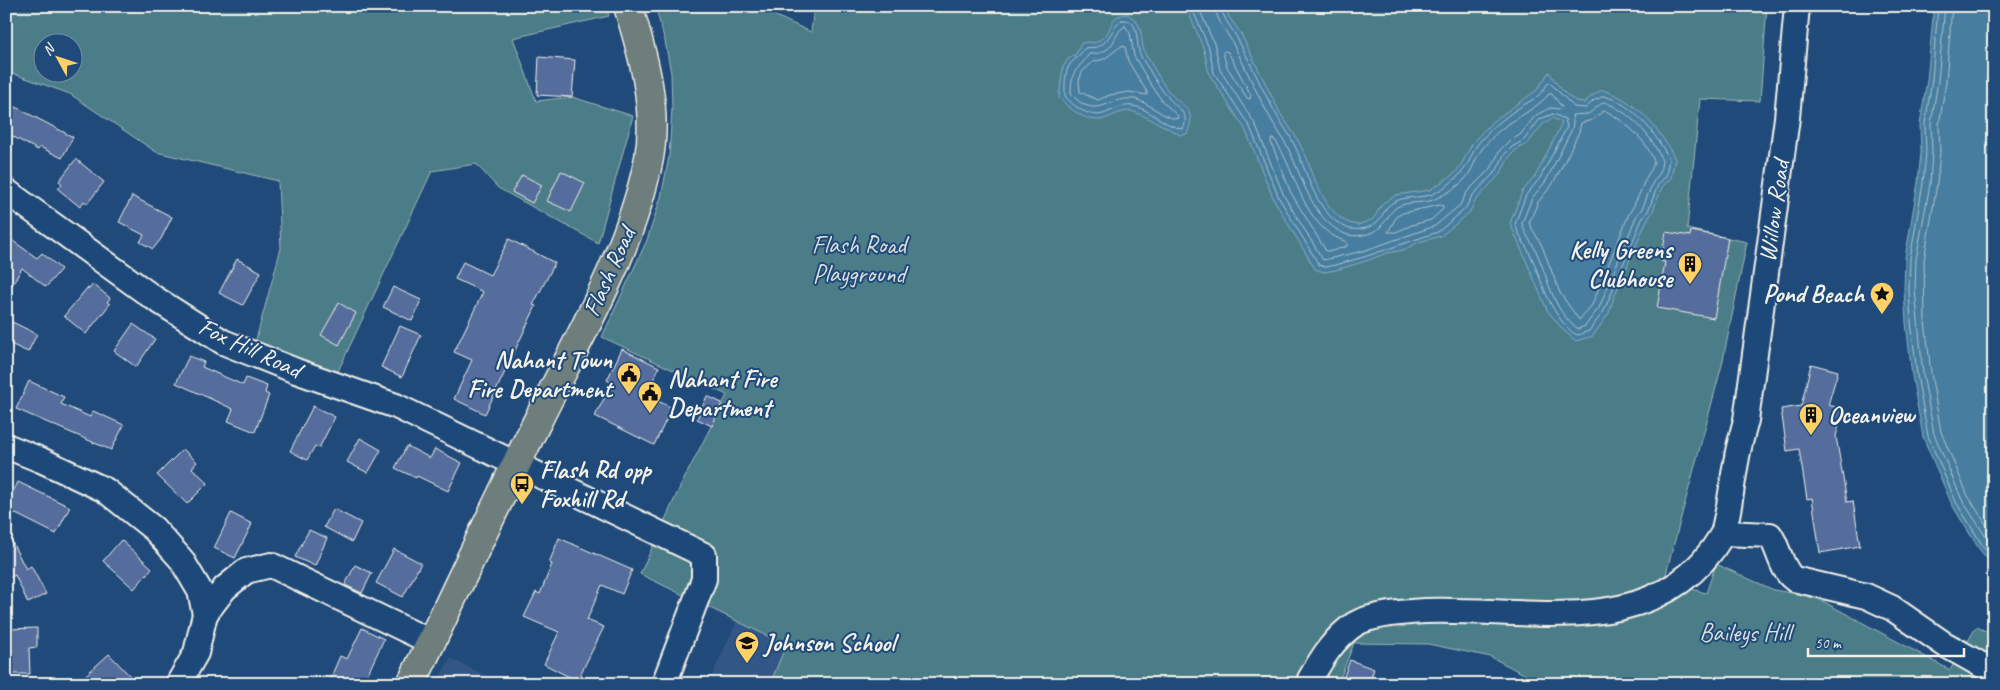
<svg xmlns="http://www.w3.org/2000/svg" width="2000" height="690" font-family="Caveat,sans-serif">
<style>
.built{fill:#335786}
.green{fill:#4c7d88;stroke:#a0b7b8;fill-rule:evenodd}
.water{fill:#467ea0;stroke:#8cacbd}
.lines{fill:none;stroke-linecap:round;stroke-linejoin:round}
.shore{stroke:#aec3cb;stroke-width:1}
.building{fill:#546d9d;stroke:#f4f1e8}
.minor-casing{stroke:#f4f1e8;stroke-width:28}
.major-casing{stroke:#f4f1e8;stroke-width:31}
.minor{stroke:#1f4a7a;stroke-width:24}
.major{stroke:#6d7e7c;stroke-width:28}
.labels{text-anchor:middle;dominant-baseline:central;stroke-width:4;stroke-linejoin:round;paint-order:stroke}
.street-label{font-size:25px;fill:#f4f1e8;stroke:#1f4a7a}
.park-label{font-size:25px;fill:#dbe0da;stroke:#1f4a7a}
.poi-label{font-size:25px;font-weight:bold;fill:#f4f1e8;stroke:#1f4a7a;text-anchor:start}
</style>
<rect width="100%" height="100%" fill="#1f4a7a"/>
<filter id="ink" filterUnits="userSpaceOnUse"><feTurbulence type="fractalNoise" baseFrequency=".02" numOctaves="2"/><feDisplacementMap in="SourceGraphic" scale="10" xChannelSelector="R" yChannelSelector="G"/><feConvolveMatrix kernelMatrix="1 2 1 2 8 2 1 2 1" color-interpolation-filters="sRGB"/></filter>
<g filter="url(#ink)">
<g class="built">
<path d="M737,621L787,645L770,684H708Z"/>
<path d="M450,658L503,684H436Z"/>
</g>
<g class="green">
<path d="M6,6H606L609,16L513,38L536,101L572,97L633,116L598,243L498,188L476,164L432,171L332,384L252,354L281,248L278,181L156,152L70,94L6,71ZM42,42H72V72H42Z"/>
<path d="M655,6H754L811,32L814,6H1767L1760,101L1700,99L1687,229L1747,242L1722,365L1664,581L1706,593L1716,564L1774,590L1815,597L1950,670L1965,646L1938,626L1968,641L1976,627L1994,634V684H1543L1491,657L1428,644L1354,643L1338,684H770L786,645L640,574L680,487L727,395L602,337L647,240L661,197L669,157L672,108L671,73L665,41Z"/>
</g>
<g class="water">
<path d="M1186,6H1226L1229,17L1241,34L1280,113L1296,137L1307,158L1312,175L1321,193L1328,205L1339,217L1349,223L1358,225L1373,219L1383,203L1396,195L1430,190L1448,178L1456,172L1462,163L1473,142L1492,122L1537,90L1549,72C1558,85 1568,102 1585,103L1590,97L1602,90C1635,99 1660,129 1675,159L1671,178L1662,187L1652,213L1646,222L1614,297L1609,313L1593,336L1576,341L1564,331L1547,310L1510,223L1522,192L1536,175L1562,123L1553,118L1544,123L1527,144L1516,150L1509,157L1501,173L1476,200L1469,213L1441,236L1419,242L1404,250L1387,253L1366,261L1336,270L1324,272L1315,269L1274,200L1245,129L1209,74L1204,50Z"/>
<path d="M1934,6H1994V567L1979,549L1952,505L1923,437L1912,376L1906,323L1904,291L1905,258L1918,182L1921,152L1920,124L1927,80Z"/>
<path d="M1127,14C1148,25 1137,41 1147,57C1155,69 1162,85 1172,95C1178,102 1188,106 1190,115C1192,122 1189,128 1187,134L1180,135C1172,130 1136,111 1130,111C1120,111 1113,116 1104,119C1088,124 1070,109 1059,98L1063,67L1068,59L1076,54L1081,43L1088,42L1095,43C1098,40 1103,39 1105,36C1114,25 1109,16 1127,14Z"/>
</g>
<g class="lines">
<g class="shore">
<path d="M1191,6L1209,48L1214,73L1250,127L1279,198L1319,265L1325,267L1335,265L1364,257L1438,232L1465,209L1472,196L1497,170L1504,155L1512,147L1524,140L1540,119L1553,114L1565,119L1567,127L1540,178L1526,195L1515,224C1518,234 1524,242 1529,252C1544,283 1546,308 1573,333L1578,335L1589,331L1604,311L1642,219L1648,211L1658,185L1666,176L1669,159C1656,133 1633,104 1604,96L1593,101L1586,108L1574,107L1551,84L1548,83C1545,87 1543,92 1539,95C1532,101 1524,104 1517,109C1503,119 1488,131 1477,145C1473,151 1471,158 1467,165C1460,177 1445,188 1433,194C1420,199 1405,195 1392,203C1384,208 1383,217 1376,223C1368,229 1356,231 1347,228C1311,212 1307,163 1288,133C1267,103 1254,68 1236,36C1230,26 1223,18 1221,6"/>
<path d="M1198,6L1215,46L1220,70L1255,124L1284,196L1323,260L1363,251L1435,226L1460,205L1467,192L1492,167L1500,150L1509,141L1520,135L1536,115L1550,108L1560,109L1562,107L1552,94H1549C1539,107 1514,119 1500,130C1494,135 1487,143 1482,149C1475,158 1473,170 1465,179C1458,187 1447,193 1437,198C1426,205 1409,200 1397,207C1389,212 1387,221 1380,227C1372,235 1356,238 1345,234C1307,218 1301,165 1280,134C1261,105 1248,71 1231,40C1225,29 1216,20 1215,6"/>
<path d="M1938,6L1932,80L1925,124L1926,152L1923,183L1910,259L1909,290L1911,322L1917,375L1928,436L1956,502L1983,546L1994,559"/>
<path d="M1945,6L1938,81L1931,124L1932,152L1930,184L1916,259L1915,290L1918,321L1923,374L1934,434L1962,500L1994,549"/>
<path d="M1952,6L1946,82L1939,125L1940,152L1937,184L1924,260L1925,321L1931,373L1941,432L1968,496L1994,537"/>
<path d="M1122,20C1141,18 1135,43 1140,54C1142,60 1147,66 1150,71C1155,80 1161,90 1168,97C1176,108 1191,113 1183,129C1165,127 1149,108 1133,106C1122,104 1112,111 1103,114C1089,118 1073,106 1065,96C1065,87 1064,71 1071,63C1076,58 1081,54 1085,48C1089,47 1093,48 1097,47C1111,42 1111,27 1122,20Z"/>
<path d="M1125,26L1130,33L1134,56L1148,80L1163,102L1178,116L1177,119C1161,117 1149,102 1134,99C1107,96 1097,122 1071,94C1071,68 1077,72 1089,54C1118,54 1111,34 1125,26Z"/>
<path d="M1122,46L1125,47L1128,61L1147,92V95L1129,92L1110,95L1098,100L1080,92L1079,81L1082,72L1093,62L1104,59Z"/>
<path d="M1225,51L1228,52L1251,95L1250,99L1247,98L1227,67L1223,53Z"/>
<path d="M1604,102C1629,111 1653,136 1662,161L1660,173L1653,182L1643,207L1636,217L1599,308L1585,326L1578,329C1551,310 1548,274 1534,247C1529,239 1524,232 1522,223L1532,198L1546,181L1572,129L1573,123L1572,115L1588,114Z"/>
<path d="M1606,111C1626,122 1646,140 1654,161C1652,172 1649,171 1645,180C1640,192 1636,203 1629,214L1592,305L1579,320L1560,293L1542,246L1529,223L1538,202L1552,185L1564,163L1579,132L1581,123L1592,120L1602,112Z"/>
<path d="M1272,139L1275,140C1298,174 1302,228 1347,242V246L1332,251H1326L1291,193L1271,142Z"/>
<path d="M1440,205L1443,206V209L1431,220L1412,225L1396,232H1388L1397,216L1403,213Z"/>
</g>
</g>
<g class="building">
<path d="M539,57L575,60L572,97L537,95Z"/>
<path d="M6,102L73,137L62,158L40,147L38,150L6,133Z"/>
<path d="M76,159L104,182L87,204L84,201L80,207L58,189L62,184L59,181Z"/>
<path d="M561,171L585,183L571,212L547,201Z"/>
<path d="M522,175L542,185L532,203L512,192Z"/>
<path d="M132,196L172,217L161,239L153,249L140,242L144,235L119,222Z"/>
<path d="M1691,231L1728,238L1714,318L1657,308L1665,262L1661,261L1666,232L1690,236Z"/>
<path d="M6,236L37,258L42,253L61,269L46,287L22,268L6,296Z"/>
<path d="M509,239L555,263L533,305L536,306L485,414L454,399L472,360L454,352L483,292L455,279L463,262L490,275Z"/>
<path d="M237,259L261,272L243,305L219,293Z"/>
<path d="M93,284L110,298L107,302L110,304L86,334L64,316L87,288L89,289Z"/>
<path d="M393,287L421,300L412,321L383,307Z"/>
<path d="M339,303L356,313L339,345L321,335Z"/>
<path d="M6,319L37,334L28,352L6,342Z"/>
<path d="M133,324L155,339L136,367L114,351Z"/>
<path d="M400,326L421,335L402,377L381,367Z"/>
<path d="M622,349L659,367L653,381L662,385L654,399L672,408L654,445L595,416L612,383L607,380Z"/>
<path d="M189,356L204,362L202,367L243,385L246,378L267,386L265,393L269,395L255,432L228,421L233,409L176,383Z"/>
<path d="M1811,364L1838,371L1828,405L1844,409L1836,436L1847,502L1853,501L1860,546L1820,553L1812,498L1807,499L1799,449L1787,451L1781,409L1801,406Z"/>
<path d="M29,381L64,397L61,404L90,417L93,411L124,425L111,450L16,409Z"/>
<path d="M707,396L722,403L712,426L697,419Z"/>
<path d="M313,406L335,417L319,448L315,446L307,460L290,451Z"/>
<path d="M360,438L381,450L368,473L347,462Z"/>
<path d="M407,446L430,458L435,449L462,463L448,491L417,476L416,478L395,468Z"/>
<path d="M183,449L197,462L192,468L208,483L187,504L157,475Z"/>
<path d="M18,482L70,507L56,534L6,509V505Z"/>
<path d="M334,509L361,523L352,542L324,527Z"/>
<path d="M231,513L252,524L235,558L214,548Z"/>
<path d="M309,530L327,538L315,566L295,557Z"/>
<path d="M6,531L26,569L31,566L46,594L28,603L15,575L6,580Z"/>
<path d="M559,538L632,570L622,594L602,585L587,620L604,627L577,681L544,664L559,632L524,617L536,592L540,594L552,564L549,563Z"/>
<path d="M121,540L152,568L134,589L103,561Z"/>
<path d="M394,549L421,563L403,597L376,583Z"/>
<path d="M355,565L372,573L362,593L345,585Z"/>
<path d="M37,628V647L29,648L30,674H6V629Z"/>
<path d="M362,628L384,639L363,684H328L340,656L347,659Z"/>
<path d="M109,654L130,676L121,684H76Z"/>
<path d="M1350,660L1374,669L1369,684H1341Z"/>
</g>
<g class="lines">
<defs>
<g id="minor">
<path d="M6,191L151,296L223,342L296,371L396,406L704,555V579L664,684"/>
<path d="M6,446L41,460L105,490L154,529L181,559L200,591L205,614L196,653L178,684"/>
<path d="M1723,533L1770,535C1779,548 1781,570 1794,579L1866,596L1892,608L1944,644L1994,672"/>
<path d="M205,614L225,588L246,571L271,565L431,642"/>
<path d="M1309,684L1310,679C1322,658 1334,638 1355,624C1372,614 1406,612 1425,611C1530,607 1658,644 1722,535C1725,530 1725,522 1727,516C1731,497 1733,477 1737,457C1739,445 1743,432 1746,420L1787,118L1797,6"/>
</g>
<path id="major" d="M411,684C454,595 495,506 539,418C580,335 631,250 649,158C658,107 643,54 628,6"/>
</defs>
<use href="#minor" class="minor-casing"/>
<use href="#major" class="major-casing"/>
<use href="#minor" class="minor"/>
<use href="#major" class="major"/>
</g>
</g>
<defs>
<symbol id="building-pin" viewBox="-11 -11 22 30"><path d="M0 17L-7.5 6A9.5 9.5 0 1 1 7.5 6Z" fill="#ffd166" stroke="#1f4a7a"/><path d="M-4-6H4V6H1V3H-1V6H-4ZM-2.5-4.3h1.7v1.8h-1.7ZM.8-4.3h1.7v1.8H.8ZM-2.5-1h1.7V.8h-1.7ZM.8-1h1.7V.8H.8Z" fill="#111"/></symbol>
<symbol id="sight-pin" viewBox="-11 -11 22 30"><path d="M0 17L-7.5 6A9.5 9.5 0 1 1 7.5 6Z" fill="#ffd166" stroke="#1f4a7a"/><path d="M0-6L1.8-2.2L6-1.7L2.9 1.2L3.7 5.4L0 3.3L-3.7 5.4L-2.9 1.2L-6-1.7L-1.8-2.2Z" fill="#111"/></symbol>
<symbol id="civic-pin" viewBox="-11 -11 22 30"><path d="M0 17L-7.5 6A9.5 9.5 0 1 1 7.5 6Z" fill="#ffd166" stroke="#1f4a7a"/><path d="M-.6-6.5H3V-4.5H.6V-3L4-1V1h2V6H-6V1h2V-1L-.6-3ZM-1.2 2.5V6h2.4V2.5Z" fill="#111"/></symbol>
<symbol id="bus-pin" viewBox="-11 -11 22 30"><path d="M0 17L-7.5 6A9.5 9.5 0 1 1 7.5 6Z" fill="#ffd166" stroke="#1f4a7a"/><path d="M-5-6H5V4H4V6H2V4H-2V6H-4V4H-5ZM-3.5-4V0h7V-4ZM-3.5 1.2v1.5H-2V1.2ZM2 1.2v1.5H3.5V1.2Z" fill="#111"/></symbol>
<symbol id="school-pin" viewBox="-11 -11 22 30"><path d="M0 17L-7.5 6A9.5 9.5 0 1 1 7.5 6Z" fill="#ffd166" stroke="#1f4a7a"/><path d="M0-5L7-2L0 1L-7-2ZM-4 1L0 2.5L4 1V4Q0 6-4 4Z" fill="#111"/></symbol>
</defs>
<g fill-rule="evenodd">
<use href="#building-pin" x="1676" y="250" width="28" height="38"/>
<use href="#sight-pin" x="1868" y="280" width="28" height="38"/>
<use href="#civic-pin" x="615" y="360" width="28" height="38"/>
<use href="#civic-pin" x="636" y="379" width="28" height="38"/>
<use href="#building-pin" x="1797" y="401" width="28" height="38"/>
<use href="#bus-pin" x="508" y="470" width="28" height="38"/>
<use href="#school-pin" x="733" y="629" width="28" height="38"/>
</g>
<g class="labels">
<g class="street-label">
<text transform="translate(1774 211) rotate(-82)">Willow Road</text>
<text transform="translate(609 272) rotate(-66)">Flash Road</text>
<text transform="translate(250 348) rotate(25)">Fox Hill Road</text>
</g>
<g class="park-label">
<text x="859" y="245">Flash Road<tspan x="859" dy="29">Playground</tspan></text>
<text x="1745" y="633">Baileys Hill</text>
</g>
<g class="poi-label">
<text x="1672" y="250" text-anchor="end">Kelly Greens<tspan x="1672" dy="29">Clubhouse</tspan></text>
<text x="1864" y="294" text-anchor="end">Pond Beach</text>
<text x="612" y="360" text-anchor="end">Nahant Town<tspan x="612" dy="29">Fire Department</tspan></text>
<text x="668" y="379">Nahant Fire<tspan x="668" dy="29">Department</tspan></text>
<text x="1828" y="415">Oceanview</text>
<text x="540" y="470">Flash Rd opp<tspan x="540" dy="29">Foxhill Rd</tspan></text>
<text x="764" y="643">Johnson School</text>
</g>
</g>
<rect width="2000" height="690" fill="none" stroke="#1f4a7a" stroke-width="25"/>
<rect x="12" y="12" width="1975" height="665" fill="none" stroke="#f4f1e8" stroke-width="2" filter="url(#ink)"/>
<g transform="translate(58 58) rotate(310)"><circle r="24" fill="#1f4a7a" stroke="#748da6"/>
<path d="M0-4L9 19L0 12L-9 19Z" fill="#ffd166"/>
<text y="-8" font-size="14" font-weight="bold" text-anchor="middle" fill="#f4f1e8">N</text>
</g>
<path d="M1808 648v8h156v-8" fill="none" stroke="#f4f1e8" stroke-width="2.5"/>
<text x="1815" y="648" font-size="15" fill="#f4f1e8" stroke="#1f4a7a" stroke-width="4" paint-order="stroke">50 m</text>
</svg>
